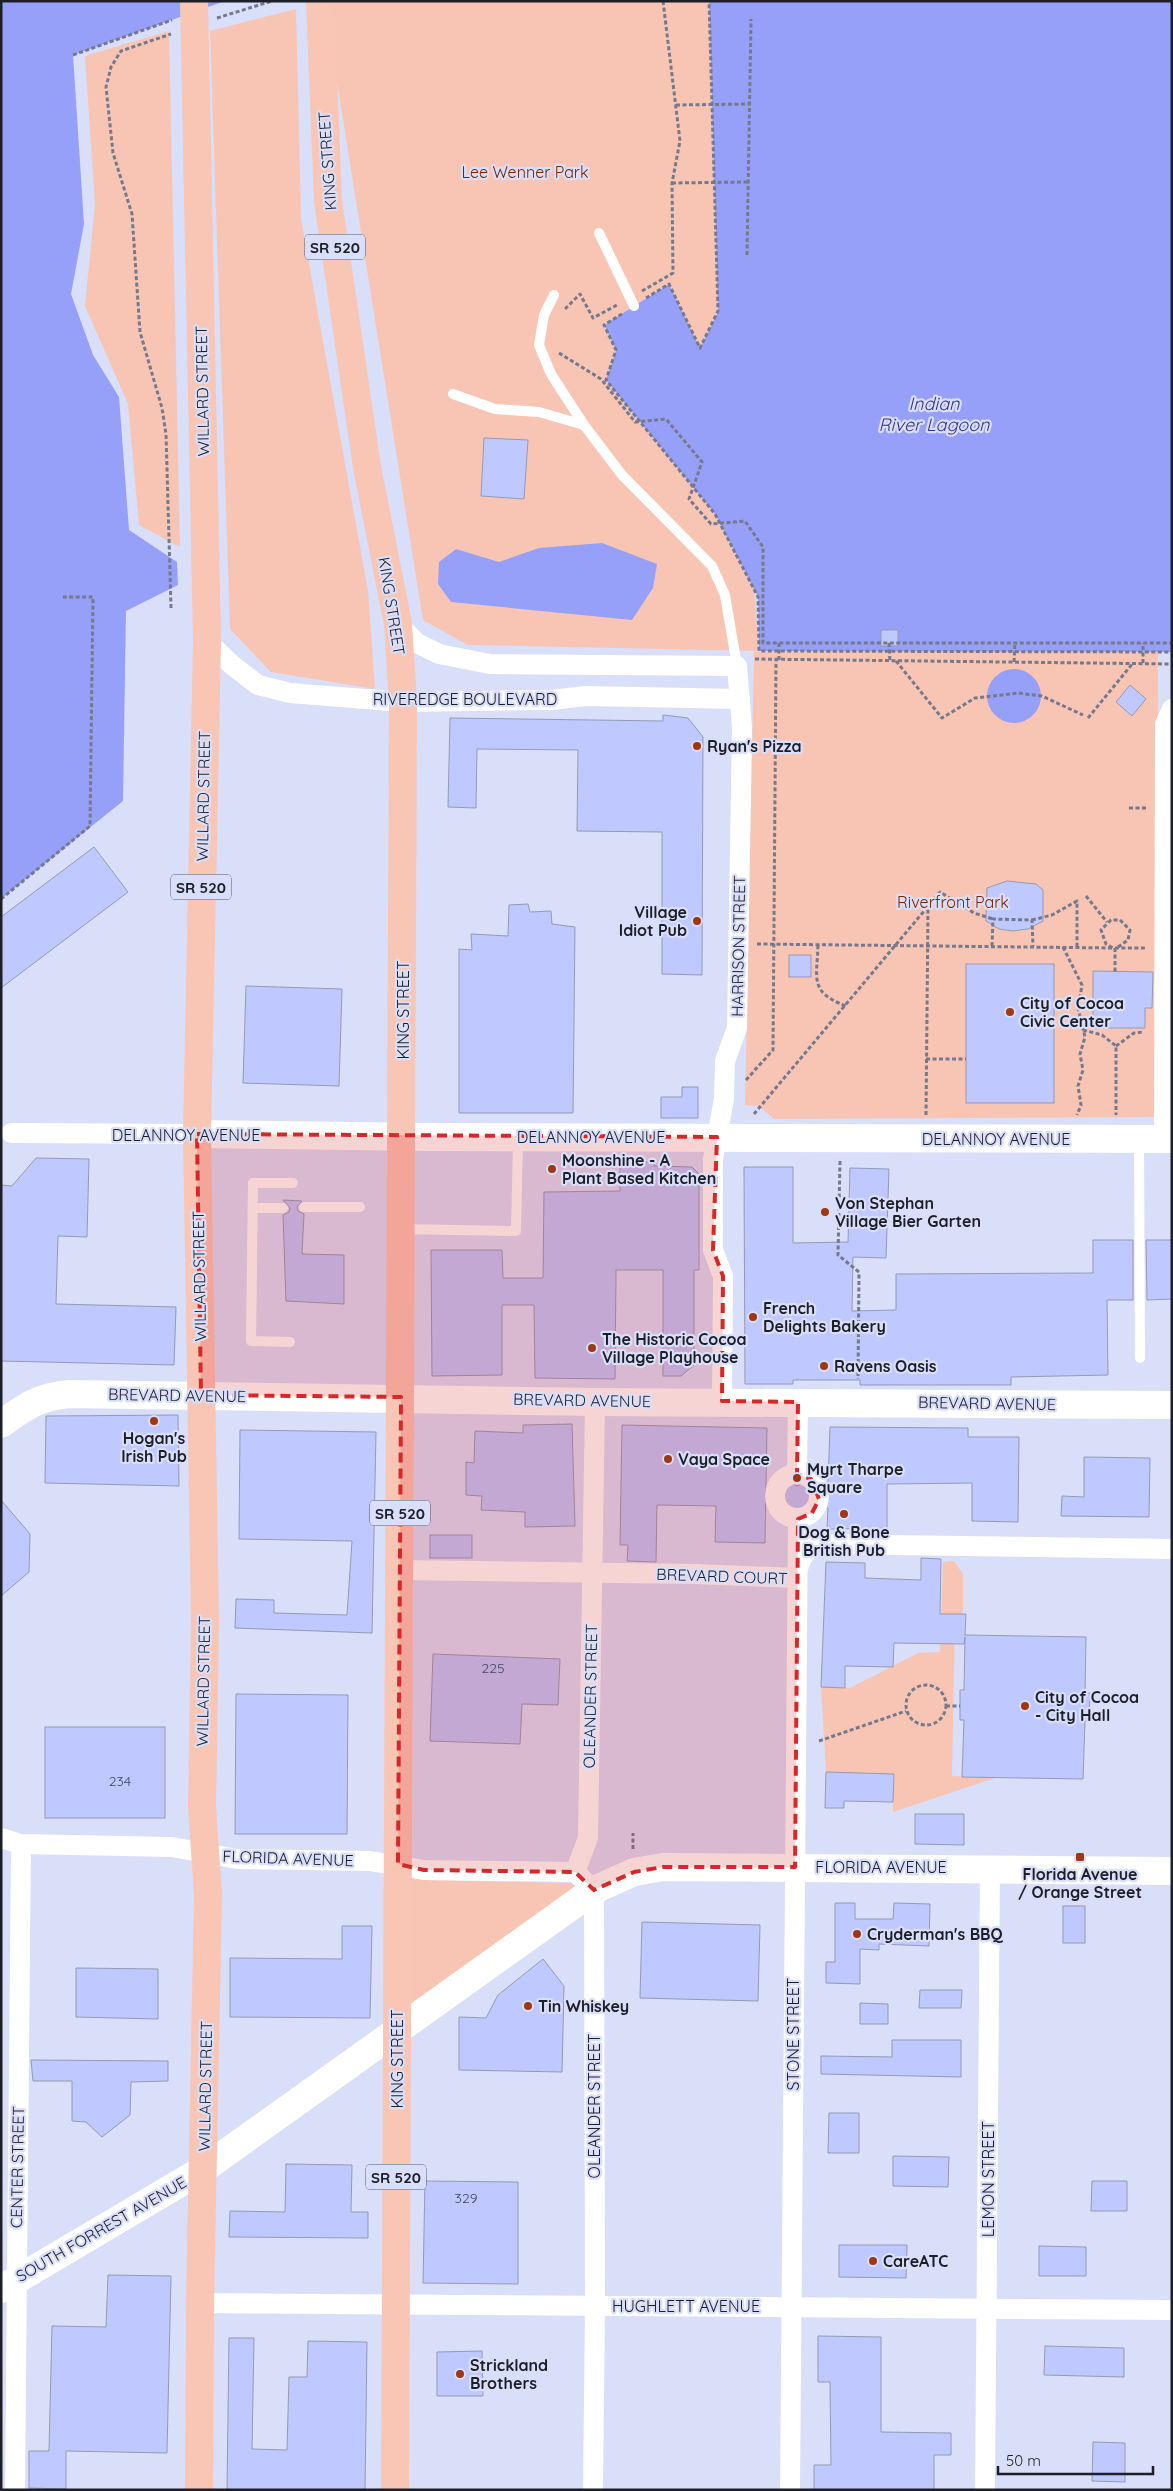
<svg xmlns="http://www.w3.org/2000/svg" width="1173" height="2491" font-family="Quicksand,sans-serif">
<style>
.green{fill:#f8c5b5}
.water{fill:#96a0f8}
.building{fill:#bfc8ff;stroke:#959ab3}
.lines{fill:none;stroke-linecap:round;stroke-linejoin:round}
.path{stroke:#76798b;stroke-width:3;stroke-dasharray:4 2.5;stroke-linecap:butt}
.lane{stroke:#fff;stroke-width:10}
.street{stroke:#fff;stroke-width:20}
.secondary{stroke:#fff;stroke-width:28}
.primary{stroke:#f9c5b5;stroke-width:28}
.marked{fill:#d62828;fill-opacity:0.2;stroke:#d62828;stroke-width:4;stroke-dasharray:10 6;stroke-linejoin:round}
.poi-dot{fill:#9e3813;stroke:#d9def9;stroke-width:2}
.labels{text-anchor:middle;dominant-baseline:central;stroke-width:4.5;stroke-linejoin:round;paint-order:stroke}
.number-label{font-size:14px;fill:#45485e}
.shield{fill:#d9def9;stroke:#555867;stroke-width:1}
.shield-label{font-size:15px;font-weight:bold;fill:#1c1e28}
.street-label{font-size:16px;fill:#1c1e28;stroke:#d9def9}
.park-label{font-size:16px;fill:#7b2400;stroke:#d9def9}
.poi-label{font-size:16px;font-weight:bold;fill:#1c1e28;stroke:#d9def9;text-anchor:start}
.water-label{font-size:18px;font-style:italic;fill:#353196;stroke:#d9def9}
</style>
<rect width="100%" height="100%" fill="#d9def9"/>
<g class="green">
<path d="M324,1H709L718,311L700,348L669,284L604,325L616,350L606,380L715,514L754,588L759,651L468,645L423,620Z"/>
<path d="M296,9L301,219L368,591L375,689L271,672L230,629L210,31Z"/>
<path d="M169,31L180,547L139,525L128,404L85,306L95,204L85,56Z"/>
<path d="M1158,647L1157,1117L774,1119L759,1106L745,1105L754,652Z"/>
<path d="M954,1561L963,1574V1614H955L952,1776L995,1778L893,1812V1774L826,1772L821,1687L850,1688L918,1653L940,1652L943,1562Z"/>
<path d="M410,1878L424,1880L571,1883L577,1888L409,2008Z"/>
</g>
<g class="water">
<path d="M1,1H225L73,55L84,224L71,294L93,355L119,397L129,530L177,562L178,585L126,611L123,801L1,899Z"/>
<path d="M709,1H1172V652L759,651L758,597L715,514L606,380L616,350L604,325L669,284L700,348L718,312Z"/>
<path d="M602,543L657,564L653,588L632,620L451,602L438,584L439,562L456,549L499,562L539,548Z"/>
<circle cx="1014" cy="696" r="27"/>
</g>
<g class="building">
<path d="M484,438L528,440L524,499L481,496Z"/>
<rect x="881" y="630" width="17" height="16"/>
<path d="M1130,685L1146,699L1132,716L1116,702Z"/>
<path d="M663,715L688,718L703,737L702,975L662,974V832L577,831L578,750L477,749L476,808L448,807L450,718L663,721Z"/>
<path d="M94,847L128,892L1,988V917Z"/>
<path d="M1007,881L1036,884L1043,890V921L1028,929L1013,931L999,929L986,921L987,888Z"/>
<path d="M528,904L530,912L551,911L552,924L575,927L573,1113H459V949L472,950L471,934L508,936L509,905Z"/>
<rect x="789" y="955" width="22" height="22"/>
<rect x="966" y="964" width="88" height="139"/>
<path d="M1093,971L1153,972L1152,1008H1145V1028H1093Z"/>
<path d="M246,986L342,989L339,1086L243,1083Z"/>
<path d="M682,1087H698V1118H661V1097H682Z"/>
<path d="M36,1158L89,1159L87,1237L58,1236L56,1304L176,1307L174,1365L1,1361V1185L12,1186Z"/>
<path d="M620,1162H655L654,1166L692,1167L699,1174V1270H694V1365L681,1376H663V1270H616L615,1379L535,1378L534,1305H502V1375L432,1376L431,1250H502L503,1278H543L544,1192L620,1191Z"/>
<path d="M744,1167H793V1243L848,1242L850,1168L889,1169L886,1258L853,1257L852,1311L896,1310V1274L1093,1273V1240H1133V1300H1107L1108,1375L1011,1377V1385H860V1380H793V1384H745Z"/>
<path d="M283,1200L302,1201L297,1207L298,1211L304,1214L302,1254L344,1255V1304L286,1301L283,1215L289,1212L290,1208Z"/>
<path d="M1146,1240H1172V1299L1147,1300Z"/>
<path d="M178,1415L179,1486L45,1483L46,1416Z"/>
<path d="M572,1424L575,1526L525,1527V1512L481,1510L482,1496L466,1495V1462L474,1463L475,1431L523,1433V1425Z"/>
<path d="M622,1425L767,1428L765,1543L715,1542L716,1506L657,1505L656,1562L627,1561L628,1545H620Z"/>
<path d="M830,1427L968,1428V1437H1019L1018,1522L972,1521V1483L887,1484V1528L827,1529L828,1508L790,1509L782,1496L790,1483L797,1486L805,1483L828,1484Z"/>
<path d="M240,1430L376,1432L372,1633L235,1628L236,1599L274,1600V1613L347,1615L352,1541L239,1539Z"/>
<path d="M1084,1457L1150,1458L1149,1517L1061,1516L1062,1496L1084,1497Z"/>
<path d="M1,1500L30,1534L29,1572L1,1596Z"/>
<rect x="430" y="1535" width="42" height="23"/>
<path d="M921,1558L941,1559L940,1614H966L965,1635L1086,1637L1085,1693H1090L1089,1720L1085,1721L1083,1779L962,1777L964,1720H960V1690H964L965,1637L964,1644L894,1643L893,1667L845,1666V1688L821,1687L826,1562L865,1563V1578L921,1580Z"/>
<path d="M433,1654L560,1659L558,1705L522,1704L520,1744L430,1741Z"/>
<path d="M236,1694L348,1695L347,1834H235Z"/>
<rect x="45" y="1727" width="120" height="91"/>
<path d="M826,1772L894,1774L893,1802L844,1801V1808H825Z"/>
<path d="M915,1814H964V1845L915,1844Z"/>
<path d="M835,1903H855V1919H893L894,1903L930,1904L929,1946L879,1944V1950L860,1949V1984L826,1983V1962H835Z"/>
<rect x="1063" y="1906" width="22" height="37"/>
<path d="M642,1922L760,1925L758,2001L640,1998Z"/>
<path d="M342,1926H372L370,2018L230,2017V1958L342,1959Z"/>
<path d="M543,1959L564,1986L562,2072L459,2070V2017L486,2018L498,1995Z"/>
<path d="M76,1968L158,1969V2019L76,2017Z"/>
<path d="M920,1990H962L961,2008H919Z"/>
<path d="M860,2003L888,2004V2024H860Z"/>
<path d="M892,2040H961V2077L821,2074V2056L892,2057Z"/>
<path d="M31,2060L168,2061V2081L131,2082L130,2115L102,2137L86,2122L72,2121V2081H33Z"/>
<path d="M829,2113H859V2153H828Z"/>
<path d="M893,2156L949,2157L948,2187L893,2186Z"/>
<path d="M286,2164L352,2165L351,2212H368V2238L229,2237L230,2211L285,2212Z"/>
<path d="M425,2181L518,2182V2284L423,2283Z"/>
<path d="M1092,2181H1127V2211H1091Z"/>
<path d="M839,2245H907L906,2278L839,2277Z"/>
<path d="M1039,2246L1086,2247V2276H1039Z"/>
<path d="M108,2275L171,2276L167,2453L66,2451V2489L29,2488V2451H49L52,2326L106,2327Z"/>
<path d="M818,2336L881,2337V2432L951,2433V2455H934V2490H814V2465H831L830,2382H818Z"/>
<path d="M229,2338H254L252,2449L287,2450L289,2377H307L308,2341L367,2342L365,2490H227Z"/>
<path d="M1045,2346L1124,2348V2377L1044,2375Z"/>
<path d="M482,2351L483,2396H437V2352Z"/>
<path d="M1093,2442L1125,2443V2482L1092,2481Z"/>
</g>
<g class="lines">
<g class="path">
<path d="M217,18L272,1"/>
<path d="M73,55L172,20"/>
<path d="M676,105L750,104"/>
<path d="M672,183L749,182"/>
<path d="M747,255L751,19"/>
<path d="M642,291L673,273L672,183L680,141L663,1"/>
<path d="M646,298L669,284L700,348L718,311L709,1"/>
<path d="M565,309L580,294L593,318L617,305"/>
<path d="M622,314L604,325L616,350L606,380L715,514L758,597L759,651L1172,652"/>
<path d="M559,353L601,379L635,422L666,419L702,462L689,499L711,524L745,521L763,547V643H1172"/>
<path d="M171,608L166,434L162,408L140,332L132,214L113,153L106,87L111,67L121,51L171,34"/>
<path d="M779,643V660"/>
<path d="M889,643L890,661"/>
<path d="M755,659L1172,664"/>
<path d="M896,661L942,718L975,698L1018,693L1042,696L1083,715"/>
<path d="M1014,662L1015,642"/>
<path d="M1143,663V643"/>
<path d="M1088,718L1133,663"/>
<path d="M1129,808H1146"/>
<path d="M1086,896L1107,922"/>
<path d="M1,899L90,826L93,597H63"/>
<path d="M1032,920L1052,915L1077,901V948"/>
<path d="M757,944L1113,948"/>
<path d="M818,945C817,979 809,992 846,1006"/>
<path d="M992,946L993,919L1032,920L1033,946"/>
<path d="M1063,947L1082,985L1078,1008L1085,1037L1080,1054L1083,1070L1078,1086L1081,1105L1077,1115"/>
<path d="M1118,947L1128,940L1130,930L1120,920H1111L1101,930L1106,944L1113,948H1146"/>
<path d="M1115,948V972"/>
<path d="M1083,1030L1102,1035L1116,1046V1115"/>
<path d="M1116,1046L1134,1033L1144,1032"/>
<path d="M926,1059H966"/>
<path d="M746,1080L773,1050L776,660"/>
<path d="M754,1114L940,892L974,913L993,919"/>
<path d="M926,1115L928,909"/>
<path d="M840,1161L838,1255L859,1272L858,1379"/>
<circle cx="926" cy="1705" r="20"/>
<path d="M946,1706H960"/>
<path d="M819,1741L906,1711"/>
<path d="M633,1849V1833"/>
</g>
<g class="lane">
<path d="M599,233L634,306"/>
<path d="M554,295L544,315L539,345L551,374L584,425L622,475L712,566L725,595L737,666"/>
<path d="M453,394L495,409L539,412L584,425"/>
<path d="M1139,1139L1140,1358"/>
<path d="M304,1207H360"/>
<path d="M253,1208H283"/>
<path d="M403,1229L516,1231L518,1139"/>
<path d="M290,1342L251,1341L253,1183H293"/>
</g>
<g class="street">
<path d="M398,624L417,643L439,654L490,664L737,666L742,728L737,1028L725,1061L724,1099L713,1159V1250L723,1276L722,1401"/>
<path d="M207,641L232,665L258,685L290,693L403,702L551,700L586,696L740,699"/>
<path d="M11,1133L197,1134"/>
<path d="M1164,1139L1165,724L1172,709"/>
<circle cx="797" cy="1496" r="22"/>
<path d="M797,1474L798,1402"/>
<path d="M798,1569C801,1555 807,1550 819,1544L1172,1549"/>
<path d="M400,1570L695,1574L797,1578"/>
<path d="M1,1838L21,1844L172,1847L237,1859L370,1861L424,1870L575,1872"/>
<path d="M575,1872L594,1890L595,2305L593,2490"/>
<path d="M575,1872L588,1838L595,1402"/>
<path d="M200,2303L1172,2310"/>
<path d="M15,2490L21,1844"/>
<path d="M790,2490L798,1519"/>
<path d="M985,2490L990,1868"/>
</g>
<g class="secondary">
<path d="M197,1134L431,1137L1172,1139"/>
<path d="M1,1424C26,1406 38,1397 69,1394L595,1402L1172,1405"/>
<path d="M1,2289L202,2170L594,1890L634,1872L663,1867L1172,1871"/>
</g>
<g class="primary">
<path d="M194,1L207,641L197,1134L205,1622L202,1807L208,1895L200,2303L199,2490"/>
<path d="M320,1L328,201L367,467L398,624L403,702L395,2490"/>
</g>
</g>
<path class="marked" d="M197,1134L717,1137L713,1250L723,1276L722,1401L798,1402L797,1474L811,1479L819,1499L812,1513L798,1519L795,1867H663L634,1872L594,1890L575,1872L424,1870L398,1864L401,1397L201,1395Z"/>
<g class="poi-dot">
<circle cx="697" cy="746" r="5"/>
<circle cx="697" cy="921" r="5"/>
<circle cx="1010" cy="1012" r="5"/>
<circle cx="552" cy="1169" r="5"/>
<circle cx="825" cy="1212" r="5"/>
<circle cx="753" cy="1317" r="5"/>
<circle cx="592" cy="1348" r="5"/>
<circle cx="824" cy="1366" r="5"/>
<circle cx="154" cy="1421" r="5"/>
<circle cx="668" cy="1459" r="5"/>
<circle cx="797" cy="1478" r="5"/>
<circle cx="844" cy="1514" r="5"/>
<circle cx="1025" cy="1706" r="5"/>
<rect x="1075" y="1852" width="10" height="10" rx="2.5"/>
<circle cx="857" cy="1934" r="5"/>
<circle cx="528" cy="2006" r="5"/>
<circle cx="873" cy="2261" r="5"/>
<circle cx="460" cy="2374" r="5"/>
</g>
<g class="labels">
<g class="number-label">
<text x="493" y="1668">225</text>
<text x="120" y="1781">234</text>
<text x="466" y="2198">329</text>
</g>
<g class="shield">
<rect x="305" y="234.5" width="60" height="25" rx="4"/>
<rect x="171" y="874.5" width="60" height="25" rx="4"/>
<rect x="370" y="1500.5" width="60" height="25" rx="4"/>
<rect x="366" y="2164.5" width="60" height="25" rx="4"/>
</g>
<g class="shield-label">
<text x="335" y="247">SR 520</text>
<text x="201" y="887">SR 520</text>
<text x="400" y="1513">SR 520</text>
<text x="396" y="2177">SR 520</text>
</g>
<g class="street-label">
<text transform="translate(327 161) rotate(-94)">KING STREET</text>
<text transform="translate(202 391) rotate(-91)">WILLARD STREET</text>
<text transform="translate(392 606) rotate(81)">KING STREET</text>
<text x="465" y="699">RIVEREDGE BOULEVARD</text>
<text transform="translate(203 796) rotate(-89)">WILLARD STREET</text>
<text transform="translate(738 946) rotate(-89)">HARRISON STREET</text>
<text transform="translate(403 1010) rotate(-90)">KING STREET</text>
<text x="186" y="1135">DELANNOY AVENUE</text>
<text x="591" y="1137">DELANNOY AVENUE</text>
<text x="996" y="1139">DELANNOY AVENUE</text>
<text transform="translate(199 1276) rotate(-91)">WILLARD STREET</text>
<text transform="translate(177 1395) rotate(1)">BREVARD AVENUE</text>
<text transform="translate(582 1400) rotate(1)">BREVARD AVENUE</text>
<text transform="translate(987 1403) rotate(1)">BREVARD AVENUE</text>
<text transform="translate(722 1576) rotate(2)">BREVARD COURT</text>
<text transform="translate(203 1681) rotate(-89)">WILLARD STREET</text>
<text transform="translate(590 1696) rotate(-89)">OLEANDER STREET</text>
<text transform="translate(288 1858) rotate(2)">FLORIDA AVENUE</text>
<text x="881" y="1867">FLORIDA AVENUE</text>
<text transform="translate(793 2034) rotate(-90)">STONE STREET</text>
<text transform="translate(397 2059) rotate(-90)">KING STREET</text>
<text transform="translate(205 2086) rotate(-89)">WILLARD STREET</text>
<text transform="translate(594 2106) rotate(-90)">OLEANDER STREET</text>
<text transform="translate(17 2167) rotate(-89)">CENTER STREET</text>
<text transform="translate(988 2179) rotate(-90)">LEMON STREET</text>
<text transform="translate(101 2229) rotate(-30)">SOUTH FORREST AVENUE</text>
<text x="686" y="2306">HUGHLETT AVENUE</text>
</g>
<g class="park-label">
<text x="525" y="172">Lee Wenner Park</text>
<text x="953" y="902">Riverfront Park</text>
</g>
<g class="poi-label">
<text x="707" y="746">Ryan's Pizza</text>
<text x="687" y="912" text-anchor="end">Village<tspan x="687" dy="18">Idiot Pub</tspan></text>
<text x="1020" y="1003">City of Cocoa<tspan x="1020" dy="18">Civic Center</tspan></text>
<text x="562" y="1160">Moonshine - A<tspan x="562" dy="18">Plant Based Kitchen</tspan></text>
<text x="835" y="1203">Von Stephan<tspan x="835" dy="18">Village Bier Garten</tspan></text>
<text x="763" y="1308">French<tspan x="763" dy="18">Delights Bakery</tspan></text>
<text x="602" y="1339">The Historic Cocoa<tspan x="602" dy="18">Village Playhouse</tspan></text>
<text x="834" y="1366">Ravens Oasis</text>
<text x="154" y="1438" text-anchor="middle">Hogan's<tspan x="154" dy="18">Irish Pub</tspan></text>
<text x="678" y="1459">Vaya Space</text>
<text x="807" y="1469">Myrt Tharpe<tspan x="807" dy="18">Square</tspan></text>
<text x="844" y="1532" text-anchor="middle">Dog &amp; Bone<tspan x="844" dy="18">British Pub</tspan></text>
<text x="1035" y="1697">City of Cocoa<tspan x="1035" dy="18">- City Hall</tspan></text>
<text x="1080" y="1874" text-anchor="middle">Florida Avenue<tspan x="1080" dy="18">/ Orange Street</tspan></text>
<text x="867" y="1934">Cryderman's BBQ</text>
<text x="538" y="2006">Tin Whiskey</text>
<text x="883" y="2261">CareATC</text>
<text x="470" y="2365">Strickland<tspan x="470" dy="18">Brothers</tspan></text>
</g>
<g class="water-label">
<text x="934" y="403">Indian<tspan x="934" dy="21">River Lagoon</tspan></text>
</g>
</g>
<rect width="1173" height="2491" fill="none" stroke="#1c1e28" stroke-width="5"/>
<path d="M998 2466v8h155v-8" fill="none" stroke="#1c1e28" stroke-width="2.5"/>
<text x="1006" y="2466" font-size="15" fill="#1c1e28" stroke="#d9def9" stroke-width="4" paint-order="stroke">50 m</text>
</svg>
